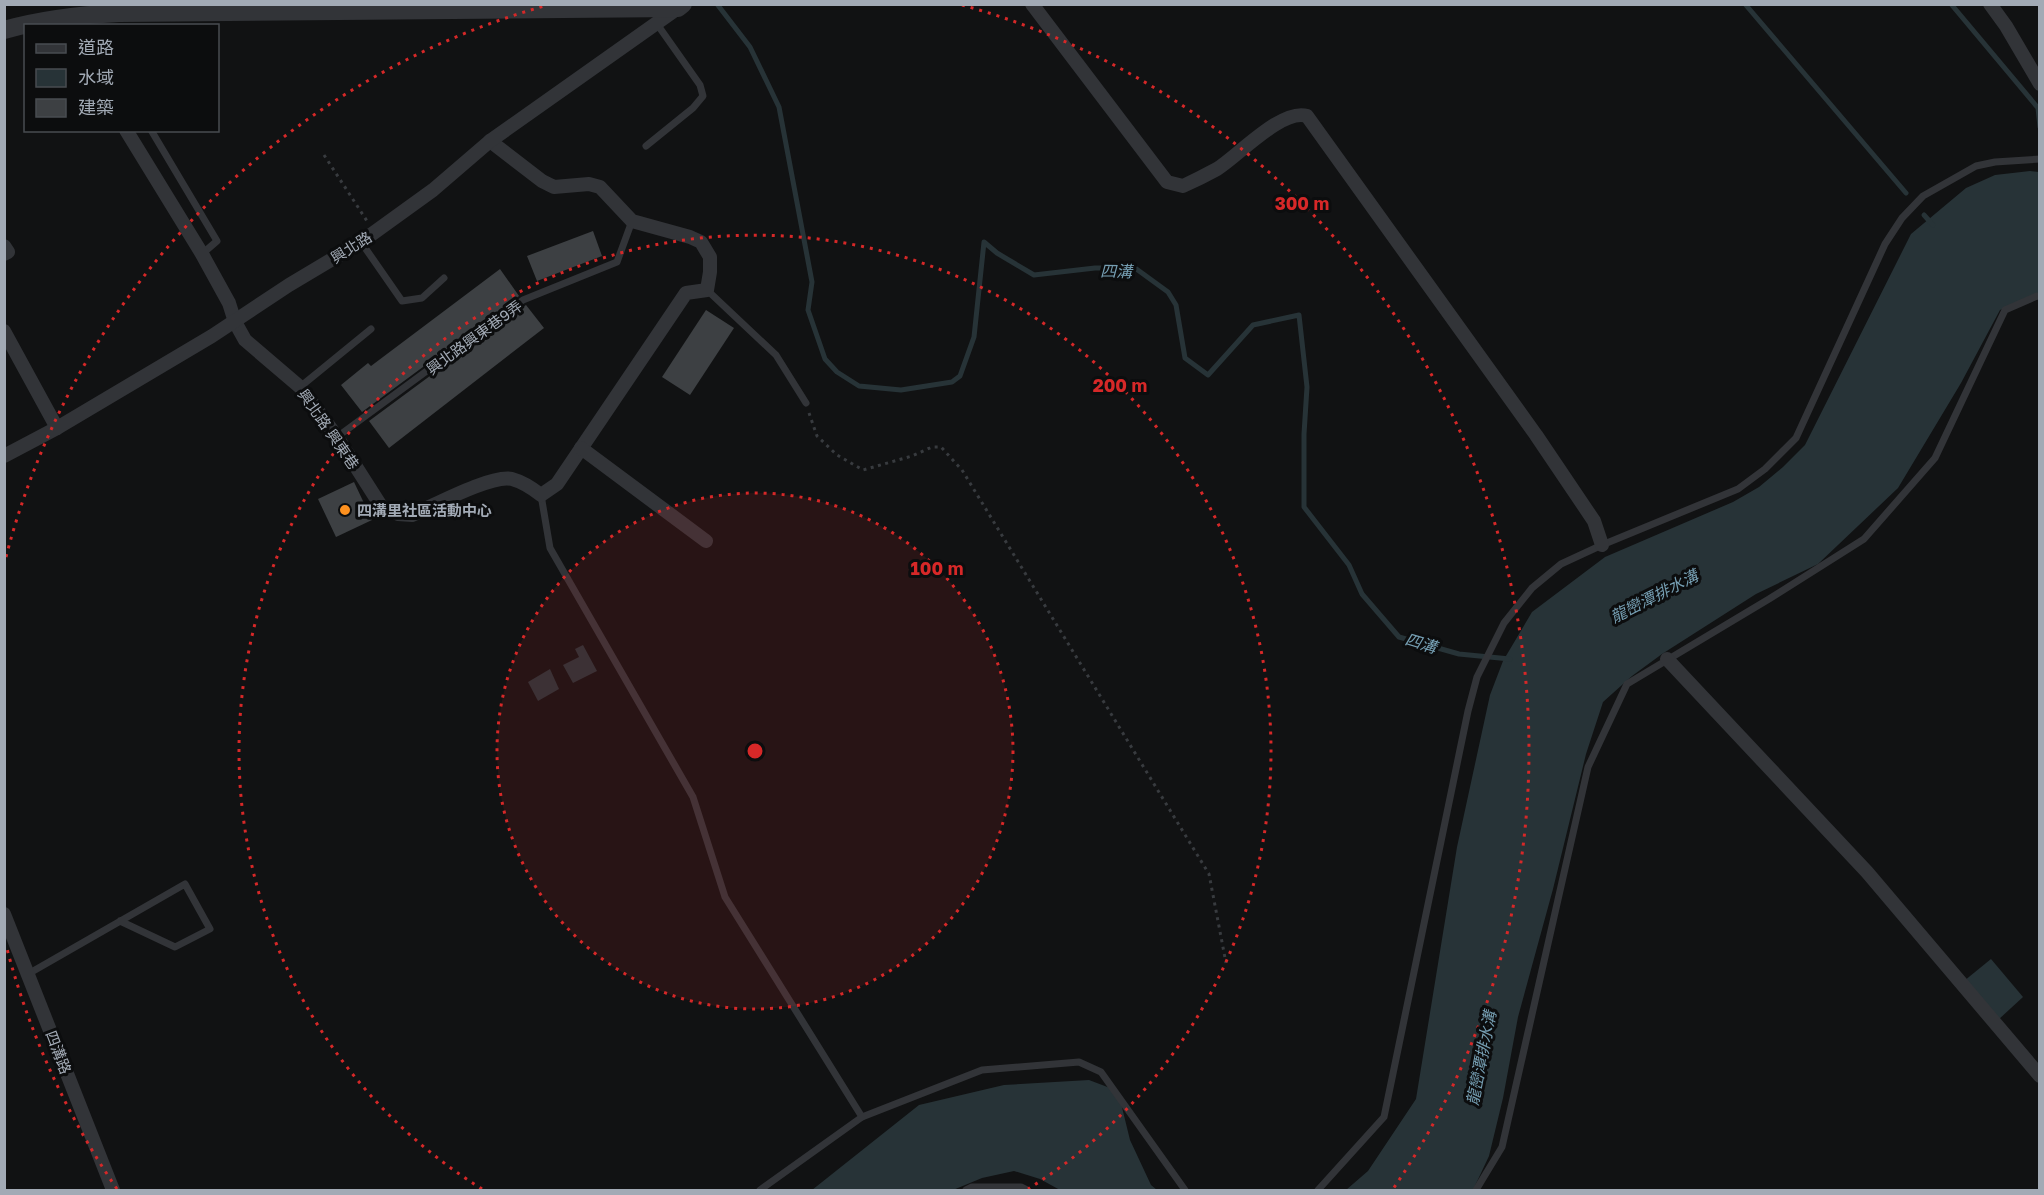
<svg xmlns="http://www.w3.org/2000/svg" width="2044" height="1195" font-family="'Golos Text','Noto Sans TC',sans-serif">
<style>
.water{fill:#273337}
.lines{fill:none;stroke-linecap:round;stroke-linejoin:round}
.stream{stroke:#273337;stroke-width:5}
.building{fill:#3d4043}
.path{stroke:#383b3f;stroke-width:3;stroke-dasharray:3 4.5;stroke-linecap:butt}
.service{stroke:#323438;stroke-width:7}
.minor{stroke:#323438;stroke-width:14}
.tertiary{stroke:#323438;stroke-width:18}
.ring{fill:none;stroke:#d62828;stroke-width:3;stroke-dasharray:3 6}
.poi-dot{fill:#fe911f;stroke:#0c0d0e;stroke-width:2}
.labels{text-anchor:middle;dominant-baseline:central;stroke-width:6;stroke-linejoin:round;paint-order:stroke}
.street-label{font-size:15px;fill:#a2aab5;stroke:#0c0d0e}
.poi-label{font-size:15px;font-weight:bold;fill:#a2aab5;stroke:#0c0d0e;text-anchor:start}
.water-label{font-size:16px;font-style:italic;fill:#769fb3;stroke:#0c0d0e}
.centre{fill:#d62828;stroke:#0c0d0e;stroke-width:3}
.ring-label{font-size:18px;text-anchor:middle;font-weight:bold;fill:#d62828;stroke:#0c0d0e;stroke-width:6;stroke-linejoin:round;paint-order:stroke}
</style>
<rect width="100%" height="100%" fill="#111213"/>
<g class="water">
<path d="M2030,171L2039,172V296L2036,294L2000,310L1961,383L1898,488L1818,564L1756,594L1662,654L1632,676L1603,702L1586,754L1553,889L1518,1017L1503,1098L1489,1156L1473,1190H1346L1368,1171L1416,1099L1457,847L1490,695L1503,661L1532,612L1605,557L1733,502L1759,487L1783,467L1805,445L1911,234L1966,188L1995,175Z"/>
<path d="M583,645L597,671L573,683L563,665L579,657L575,649Z"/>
<path d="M550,669L559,689L538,701L528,682Z"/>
<path d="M1991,959L2023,997L1998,1020L1964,981Z"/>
<path d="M1089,1080L1118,1091L1130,1140L1151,1185L1157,1190H1060L1040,1179L1014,1171L982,1178L953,1190H812L919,1105L1004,1085Z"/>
</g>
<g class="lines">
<g class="stream">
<path d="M717,4L750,47L779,107L812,282L808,310L825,359L837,372L859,386L901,390L952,382L960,376L974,337L984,242L997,253L1034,275L1095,268H1135L1168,292L1176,305L1185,358L1208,375L1253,325L1299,315L1307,387L1304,434V507L1349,565L1362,594L1399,637L1459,654L1510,659"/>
<path d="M1745,4L1906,193"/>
<path d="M1951,4L2038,108L2040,127"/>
<path d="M1924,215L1933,225"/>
</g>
</g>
<g class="building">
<path d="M593,231L602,256L537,281L527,256Z"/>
<path d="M500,269L519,296L362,412L341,385L368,363L371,366Z"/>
<path d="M526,305L544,328L389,448L369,421Z"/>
<path d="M706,310L734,328L690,395L662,377Z"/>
<path d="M354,482L372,520L336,537L318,499Z"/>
</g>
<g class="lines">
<g class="path">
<path d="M324,155L367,221"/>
<path d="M809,413L817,436L837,455L863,470L912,456L932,447H941L962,470L1209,874L1226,963"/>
</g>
<g class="service">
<path d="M151,130L217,241L202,254"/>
<path d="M646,146L693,108L703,96L700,85L657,24"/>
<path d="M361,242L402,301L422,298L444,278"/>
<path d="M707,290L776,355L806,403"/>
<path d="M300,387L371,329"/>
<path d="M337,437L523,300L617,262L632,221"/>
<path d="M541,495L550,548L693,797L725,897L862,1117"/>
<path d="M28,974L185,884L210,929L175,947L120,921"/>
<path d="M760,1190L862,1117L982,1070L1079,1062L1101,1072L1185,1190"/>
<path d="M966,1190L972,1187H1021L1027,1190"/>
<path d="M1318,1190L1384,1117L1468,711L1477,677L1504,623L1532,588L1561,564L1602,545L1738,489L1765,469L1796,438L1885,244L1902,218L1923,196L1976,166L1995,162L2040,159"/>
<path d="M1476,1190L1502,1147L1588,767L1627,684L1769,599L1864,539L1935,458L2005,310L2037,296L2040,297"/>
</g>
<g class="minor">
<path d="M1032,4L1167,182L1183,186C1194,181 1206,175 1217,169C1238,156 1282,108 1307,116L1536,435L1594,521L1602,545"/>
<path d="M1990,4L2006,26L2040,84"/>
<path d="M126,130L202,254L229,303L235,322L245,340L300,387L337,437L381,506L398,514L412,515C433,506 492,474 512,479C523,482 532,488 541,495L557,484L686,293L707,290L710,272V257L701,242L690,237L632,221L600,187L589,184L554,187L542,181L490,141"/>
<path d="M4,246L8,252L4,254"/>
<path d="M4,331L57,428"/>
<path d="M581,448L706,541"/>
<path d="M4,456L57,428L212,336L289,285L361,242L433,190L490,141L678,8"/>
<path d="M1667,659L1867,872L2040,1076"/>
<path d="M4,914L113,1190"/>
</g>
<path class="tertiary" d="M4,30C43,19 79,15 119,13L678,8L683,4"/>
</g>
<circle cx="755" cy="751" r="258" fill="#d62828" fill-opacity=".12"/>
<g class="ring">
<circle cx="755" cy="751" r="258"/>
<path d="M482 1189A516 516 0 1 1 1028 1189"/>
<path d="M117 1189A774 774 0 0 1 6 945M6 557A774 774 0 0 1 548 5M962 5A774 774 0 0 1 1393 1189"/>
</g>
<circle class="poi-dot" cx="345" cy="510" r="6"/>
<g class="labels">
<g class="street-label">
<text transform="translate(351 247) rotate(-32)">興北路</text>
<text transform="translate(474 337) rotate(-36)">興北路興東巷9弄</text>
<text transform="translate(329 429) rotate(55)">興北路 興東巷</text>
<text transform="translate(59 1052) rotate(69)">四溝路</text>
</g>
<g class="poi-label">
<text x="357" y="510">四溝里社區活動中心</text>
</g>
<g class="water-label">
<text transform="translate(1116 271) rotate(1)">四溝</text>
<text transform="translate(1654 596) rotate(-27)">龍巒潭排水溝</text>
<text transform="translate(1421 643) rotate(17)">四溝</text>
<text transform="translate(1481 1058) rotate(-79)">龍巒潭排水溝</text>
</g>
</g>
<circle cx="755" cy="751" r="9" class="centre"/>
<g class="ring-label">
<text x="1302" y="210">300 m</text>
<text x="1120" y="392">200 m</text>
<text x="937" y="575">100 m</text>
</g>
<rect width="2044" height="1195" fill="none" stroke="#a2aab5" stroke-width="12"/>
<rect x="24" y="24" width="195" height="108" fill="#0c0d0e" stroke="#484c51" stroke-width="1.5"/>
<rect x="36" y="44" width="30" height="9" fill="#323438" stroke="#484c51" stroke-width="1.5"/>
<text x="78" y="54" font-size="18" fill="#a2aab5">道路</text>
<rect x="36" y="69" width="30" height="18" fill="#273337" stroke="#484c51" stroke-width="1.5"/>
<text x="78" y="84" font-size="18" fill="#a2aab5">水域</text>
<rect x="36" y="99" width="30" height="18" fill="#3d4043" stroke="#484c51" stroke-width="1.5"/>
<text x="78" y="114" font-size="18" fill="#a2aab5">建築</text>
</svg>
